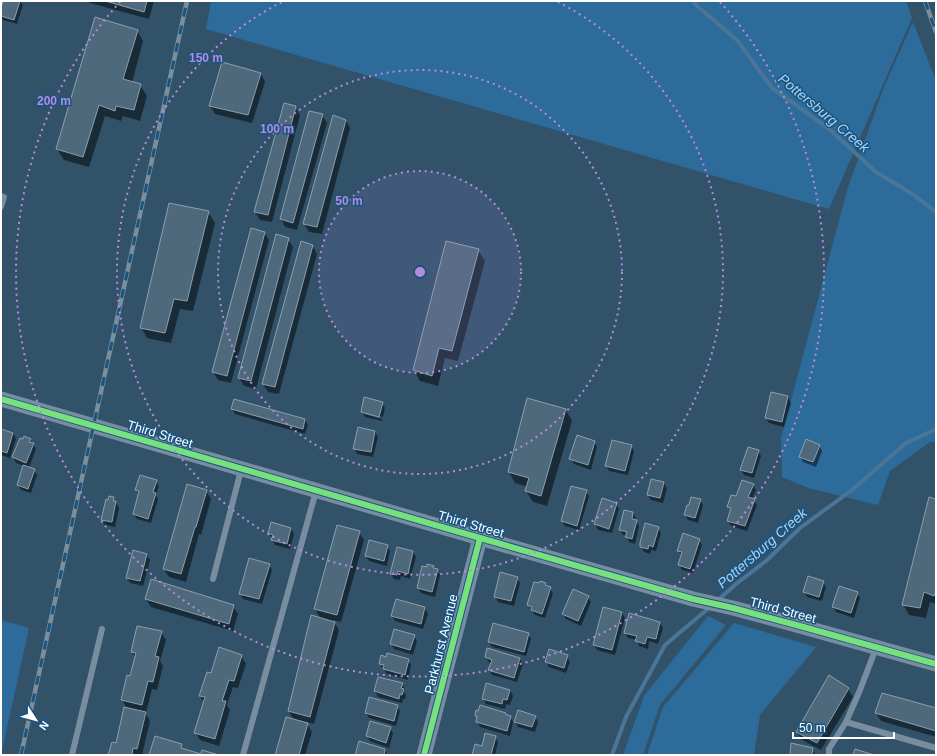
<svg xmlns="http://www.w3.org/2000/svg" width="937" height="756" font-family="Arial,sans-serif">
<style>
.green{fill:#2d6b9a}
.shadow{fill:#0007}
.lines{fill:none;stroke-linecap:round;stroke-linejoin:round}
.stream{stroke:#4b7597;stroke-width:4}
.building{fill:#4e687c;stroke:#8ba0ae}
.service{stroke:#788ea0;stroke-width:6}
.tertiary{stroke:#788ea0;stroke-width:15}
.rail-casing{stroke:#798fa0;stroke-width:4.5}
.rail{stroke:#1a5582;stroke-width:3;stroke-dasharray:9;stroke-linecap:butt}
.cycleway-casing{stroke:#1a5582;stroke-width:8}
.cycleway{stroke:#77e17e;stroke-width:6}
.ring{fill:none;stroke:#b68bdc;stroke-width:2;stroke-dasharray:2 4}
.labels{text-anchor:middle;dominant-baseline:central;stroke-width:3;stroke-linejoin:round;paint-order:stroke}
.street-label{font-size:13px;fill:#fff;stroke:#1a5582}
.water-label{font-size:14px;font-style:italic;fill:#a9d4f3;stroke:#1a5582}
.centre{fill:#b68bdc;stroke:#1a5582;stroke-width:2}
.ring-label{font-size:12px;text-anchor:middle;font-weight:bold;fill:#b68bdc;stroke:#1a5582;stroke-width:3;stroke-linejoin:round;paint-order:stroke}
</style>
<rect width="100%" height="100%" fill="#32526a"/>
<g class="green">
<path d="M211,1H906L912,18L829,209L206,29Z"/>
<path d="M913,22L936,81V442H930L890,471L878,505L808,488L782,477L781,438L848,187L884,87Z"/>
<path d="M708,616L726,625L660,705L643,755H623L644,696Z"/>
<path d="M1,620L29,628L1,755Z"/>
<path d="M734,623L816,647L760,715L754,755H647L663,707Z"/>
</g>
<g class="shadow">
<path d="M4,1H20L23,5L17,24L3,20L1,17V11Z"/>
<path d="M88,1H154L149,19L90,3Z"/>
<path d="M137,30L143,41L132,83L140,85L147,96L140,121L123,116L121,121L105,116L89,167L64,160L57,149Z"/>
<path d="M261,74L265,82L252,123L215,114L210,106Z"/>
<path d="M295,107L300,115L272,222L260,220L255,212Z"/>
<path d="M322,115L327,123L297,230L285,227L281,219Z"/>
<path d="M346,120L350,128L322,234L309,232L304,224Z"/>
<path d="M208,212L215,223L193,311L180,309L171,343L147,338L141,327Z"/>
<path d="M264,232L269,240L231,383L218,380L213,372Z"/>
<path d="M288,239L293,247L256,389L244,386L239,378Z"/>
<path d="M313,246L317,254L279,394L268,392L263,384Z"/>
<path d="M478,250L485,261L458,361L445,358L438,386L420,381L414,370Z"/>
<path d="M788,397L791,403L784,427L769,423L766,418Z"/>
<path d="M527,399L566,410L572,421L547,506L533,502L526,491L528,487L515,483L509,472Z"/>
<path d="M382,403L385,408L383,417L364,412V414L382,419V421L365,417L362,412Z"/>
<path d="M232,409L305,420L308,425L305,434L235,414Z"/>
<path d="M1,430L13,433L16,439L10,458L1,455Z"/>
<path d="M375,432L378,437L373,457L357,454L354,448Z"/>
<path d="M30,439L36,449L29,468L34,470L37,475L31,493L21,490L18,485L24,466L16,463L13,457Z"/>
<path d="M594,441L597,447L591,470L574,464L571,459Z"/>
<path d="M819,445L822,451L816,467L803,462L800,457Z"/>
<path d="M631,446L634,451L628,475L609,471L606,465Z"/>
<path d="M758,451L761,456L754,478L744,475L741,470Z"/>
<path d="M156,481L159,486L156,495L158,499L151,523L137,519L134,514L139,495L136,490Z"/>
<path d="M664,483L667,488L663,503L651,500L648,495Z"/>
<path d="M753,485L756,490L752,499L754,500L757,505L747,531L731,526L728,521L731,511L729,507L736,497Z"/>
<path d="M206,491L211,499L201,535L199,534L186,582L169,577L164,569Z"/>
<path d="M586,491L589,496L579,530L565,526L562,521Z"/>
<path d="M113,498L119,508L115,527L105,525L102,520L109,501Z"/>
<path d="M700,500L703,505L698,523L688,520L685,515Z"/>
<path d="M936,500V604L930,602L926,618L909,615L903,604Z"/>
<path d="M616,503L619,509L612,533L598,530L595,524Z"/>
<path d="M633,513L636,519L635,521H636L639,526L635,544L629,542L627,536L623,535L620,530Z"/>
<path d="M272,523L291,528L294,534L290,549L275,545L269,533Z"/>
<path d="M658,528L661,533L656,551L651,550L650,554L644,552L641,547Z"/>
<path d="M359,532L364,540L341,622L333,620L339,630L314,724L306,722L312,732L305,755H276L294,721L289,711L321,619L315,609Z"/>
<path d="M699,540L702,545L693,573L682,570L679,565L682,556L678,551Z"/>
<path d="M387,546L390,551L387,566L369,561L366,556Z"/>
<path d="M134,552L147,555L150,560L143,586L130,583L127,578Z"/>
<path d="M413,552L416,557L410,579L401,576L400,580L394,579L391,574Z"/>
<path d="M269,564L272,570L262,604L243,599L240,593Z"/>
<path d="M433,567L435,569L437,570L440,575L435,597L421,593L418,588L427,568Z"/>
<path d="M517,578L520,583L514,606L498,602L495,596Z"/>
<path d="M823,582L826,587L822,601L807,597L804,591Z"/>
<path d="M546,584L547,587L550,588L553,593L545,618L535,615L528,605Z"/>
<path d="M857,593L860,598L854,618L836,612L833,607Z"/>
<path d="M588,597L591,602L581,626L566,619L563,614Z"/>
<path d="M146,599L233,606L238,614L233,631L151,607Z"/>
<path d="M425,608L428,614L423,629L395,621L392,616Z"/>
<path d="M622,613L625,618L615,655L597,650L594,645Z"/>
<path d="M630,615L660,623L663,628L658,644L649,641L648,649L639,646L637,640L628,638L625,632Z"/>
<path d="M161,632L166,640L160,661L163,666L157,690L152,689L146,713L145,712L150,721L142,755H109L116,744L127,709L122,700L131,677L136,658L132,652Z"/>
<path d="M528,633L531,639L526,656L492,647L489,642Z"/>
<path d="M414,636L417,641L413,655L394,649L391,644Z"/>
<path d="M549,651L567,656L570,662L566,673L549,667L546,662Z"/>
<path d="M241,656L246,664L238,688L233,687L227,705L230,710L219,746L200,740L195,732L204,703L200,696L212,674Z"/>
<path d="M486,657L520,659L523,664L517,682L492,675L489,670L492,663H489Z"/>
<path d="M408,660L411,665L408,680L387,674L380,664Z"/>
<path d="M379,678L402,684L405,689L404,692L406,695L405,699H403L402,703L378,697L375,691Z"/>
<path d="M848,689L853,697L821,750L802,740L797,732Z"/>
<path d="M510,690L513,696L510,705L506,704L505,709L486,704L483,698Z"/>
<path d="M397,706L400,711L396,726L369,718L366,713Z"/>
<path d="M936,709V737L881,721L876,713Z"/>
<path d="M505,714L506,716L510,717L513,722L510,736L480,727L477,722L478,719L476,716Z"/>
<path d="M535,716L538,722L535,732L518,727L515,722Z"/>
<path d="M371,722L390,728L393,733L389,748L370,741L367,736Z"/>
<path d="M495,737L498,742L495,755H473Z"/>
<path d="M812,749L816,755H791Z"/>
<path d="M385,750L388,755H356Z"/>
</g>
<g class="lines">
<g class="stream">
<path d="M693,1L697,6L737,40L772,88L828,128L876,172L914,195L936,212"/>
<path d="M717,601L736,584L766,561L800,528L852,490L906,443L936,429"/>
<path d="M612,755L626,717L665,645L710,607"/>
</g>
</g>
<g class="building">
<path d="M3,1H20L14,20L1,16V8Z"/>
<path d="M105,1H147L144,12Z"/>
<path d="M95,17L138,30L123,79L141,84L134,110L116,106L115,111L99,105L83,157L56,149Z"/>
<path d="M222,62L261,73L248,115L209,106Z"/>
<path d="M284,103L296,106L268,215L254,212Z"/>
<path d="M309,111L323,114L293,223L280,219Z"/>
<path d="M333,115L346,120L317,227L303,224Z"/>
<path d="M169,203L209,211L187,301L174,299L165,333L140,328Z"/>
<path d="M251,228L265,232L227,376L212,372Z"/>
<path d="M276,234L289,238L251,381L238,378Z"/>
<path d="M301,241L313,245L275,387L262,384Z"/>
<path d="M446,241L479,249L452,351L439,348L432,376L413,370Z"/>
<path d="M771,392L788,396L782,422L765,418Z"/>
<path d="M364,397L383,402L379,417L361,412Z"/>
<path d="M527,398L566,409L541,496L525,491L529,478L508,472Z"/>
<path d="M234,399L305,419L303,429L231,409Z"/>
<path d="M358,427L375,431L371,452L353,449Z"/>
<path d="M1,429L13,433L7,453L1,451Z"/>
<path d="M577,435L595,441L588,465L569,459Z"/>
<path d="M24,436L31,439L29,442L34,443L26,463L12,457L20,438L23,439Z"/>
<path d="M806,439L820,445L813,462L799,457Z"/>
<path d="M612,440L632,445L625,471L605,466Z"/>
<path d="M748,447L759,450L752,473L740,470Z"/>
<path d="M23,465L35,469L28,489L17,485Z"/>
<path d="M140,475L157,480L153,492L156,493L148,519L133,514L139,491L135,490Z"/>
<path d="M651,479L664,482L660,498L647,495Z"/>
<path d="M742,480L754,484L748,497L755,499L745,526L727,521L731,508L727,507L731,495L736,496Z"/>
<path d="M187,484L207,490L196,527H195L181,574L163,569Z"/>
<path d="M571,486L587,490L577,526L561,521Z"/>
<path d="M109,496L114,497L113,501H116L112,522L101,520L106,499L108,500Z"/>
<path d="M691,497L701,499L695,518L684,515L687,505H689Z"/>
<path d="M929,497L936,499V550L935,555L936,556V591L934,596L924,592L920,608L902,605Z"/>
<path d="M602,498L617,503L609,529L594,524Z"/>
<path d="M624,510L633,512L632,519L637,520L632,539L625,537L627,532L619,530Z"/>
<path d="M271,522L291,528L287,544L271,540L273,535L268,533Z"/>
<path d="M645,523L659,527L653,547L649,545L648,549L640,547V543Z"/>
<path d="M337,525L360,531L337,615L314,609Z"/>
<path d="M683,533L700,539L690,569L678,565L682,552L677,551Z"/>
<path d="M369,540L388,545L384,561L365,556Z"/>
<path d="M397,547L413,551L408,574L398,571L397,575L390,574Z"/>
<path d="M133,550L147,554L140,581L126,578Z"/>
<path d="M249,558L270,564L259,599L239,594Z"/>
<path d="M427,564L434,566L433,568L438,569L432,592L417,588L422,566L427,567Z"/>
<path d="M500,572L518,577L511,601L494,597Z"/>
<path d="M808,576L824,581L819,597L803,592Z"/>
<path d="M151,579L234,605L229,624L145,599Z"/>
<path d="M540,581L546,583L545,585L551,587L542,614L531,610L532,607L527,605L534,582L539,583Z"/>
<path d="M839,586L858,592L851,613L832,607Z"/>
<path d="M573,589L589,596L578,621L562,614Z"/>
<path d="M396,599L425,607L421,624L391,616Z"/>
<path d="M603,607L622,612L612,650L593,645Z"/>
<path d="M629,613L660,622L656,639L647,637L645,644L635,641L637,636L624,633Z"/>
<path d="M311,615L335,622L310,717L288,711Z"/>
<path d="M493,623L529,633L524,652L488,642Z"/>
<path d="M137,626L162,631L155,656L159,657L153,682L148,681L142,705L121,700L127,675L130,676L136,653L131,652Z"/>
<path d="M394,629L415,635L410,650L390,644Z"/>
<path d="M219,647L242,655L234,681L229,680L222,701H226L215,739L194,733L205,697L199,696L207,672L211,673Z"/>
<path d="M487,648L520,658L514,678L488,670L492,660L485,657Z"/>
<path d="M549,649L568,655L564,668L545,662Z"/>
<path d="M387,653L409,659L405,675L383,669L384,665L379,664L381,655L386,657Z"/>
<path d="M829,675L849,688L817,743L796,732Z"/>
<path d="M378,677L403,683L401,688L404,689L402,695L400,694L399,699L374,691Z"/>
<path d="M486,683L510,690L507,700L503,699L502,704L482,699Z"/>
<path d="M882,693L936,708V731L875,713Z"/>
<path d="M369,697L398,705L394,721L365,713Z"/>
<path d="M480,705L506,713L505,714L511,716L507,731L476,722L477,716H475L476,710L478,711Z"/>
<path d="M124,707L146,712L137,749L133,748L132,755H108L112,742L116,743Z"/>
<path d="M518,710L536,716L532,727L514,722Z"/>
<path d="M286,717L308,723L299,755H275Z"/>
<path d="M370,721L391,727L386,743L366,736Z"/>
<path d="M485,733L496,736L491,755H472L475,744L482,746Z"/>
<path d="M155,736L182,744L181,748L201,754L202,750L219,755H149Z"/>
<path d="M359,741L385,749L384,755H355Z"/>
<path d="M791,743L813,748L812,755H790Z"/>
<path d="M855,749L874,755H853Z"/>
</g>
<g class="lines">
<g class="service">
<path d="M1,196L4,197L1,207"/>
<path d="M213,579L241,470"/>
<path d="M846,722L936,748"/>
<path d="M72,755L102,629"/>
<path d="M243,755L316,491"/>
<path d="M829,755V749L846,722L860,690L876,648"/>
</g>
<g class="tertiary">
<path d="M1,399L480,538L693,599L733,608L800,626L936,664"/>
<path d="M424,755L480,538"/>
</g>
<defs>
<g id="rail">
<path d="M925,1L936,32"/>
<path d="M21,755L187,1"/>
</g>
</defs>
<use href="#rail" class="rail-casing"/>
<use href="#rail" class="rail"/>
<defs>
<g id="cycleway">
<path d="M1,399L480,538L693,599L733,608L800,626L936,664"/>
<path d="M424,755L480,538"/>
</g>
</defs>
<use href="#cycleway" class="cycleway-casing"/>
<use href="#cycleway" class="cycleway"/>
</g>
<circle cx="420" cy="272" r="101" fill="#b68bdc" fill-opacity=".12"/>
<g class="ring">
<circle cx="420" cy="272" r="101"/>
<circle cx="420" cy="272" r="202"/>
<path d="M558 2A303 303 0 1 1 282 2"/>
<path d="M720 2A404 404 0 1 1 120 2"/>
</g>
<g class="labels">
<g class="street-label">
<text transform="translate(160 434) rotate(17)">Third Street</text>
<text transform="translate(471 524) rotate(16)">Third Street</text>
<text transform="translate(783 610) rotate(15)">Third Street</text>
<text transform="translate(441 644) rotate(-76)">Parkhurst Avenue</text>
</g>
<g class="water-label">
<text transform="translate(824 113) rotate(40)">Pottersburg Creek</text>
<text transform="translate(762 548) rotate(-41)">Pottersburg Creek</text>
</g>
</g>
<circle cx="420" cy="272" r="6" class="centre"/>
<g class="ring-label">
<text x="206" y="62">150 m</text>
<text x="54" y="105">200 m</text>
<text x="277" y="133">100 m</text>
<text x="349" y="205">50 m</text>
</g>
<rect width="937" height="756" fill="none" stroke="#ffffff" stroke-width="4"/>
<g transform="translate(36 720) rotate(126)" stroke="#1a5582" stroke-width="3" paint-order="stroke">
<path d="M0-3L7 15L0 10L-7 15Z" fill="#ffffff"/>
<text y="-6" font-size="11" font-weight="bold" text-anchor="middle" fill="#ffffff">N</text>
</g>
<path d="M793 732v6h101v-6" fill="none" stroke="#ffffff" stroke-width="2"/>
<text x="799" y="732" font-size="12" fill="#ffffff" stroke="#1a5582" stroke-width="3" paint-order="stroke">50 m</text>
</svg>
